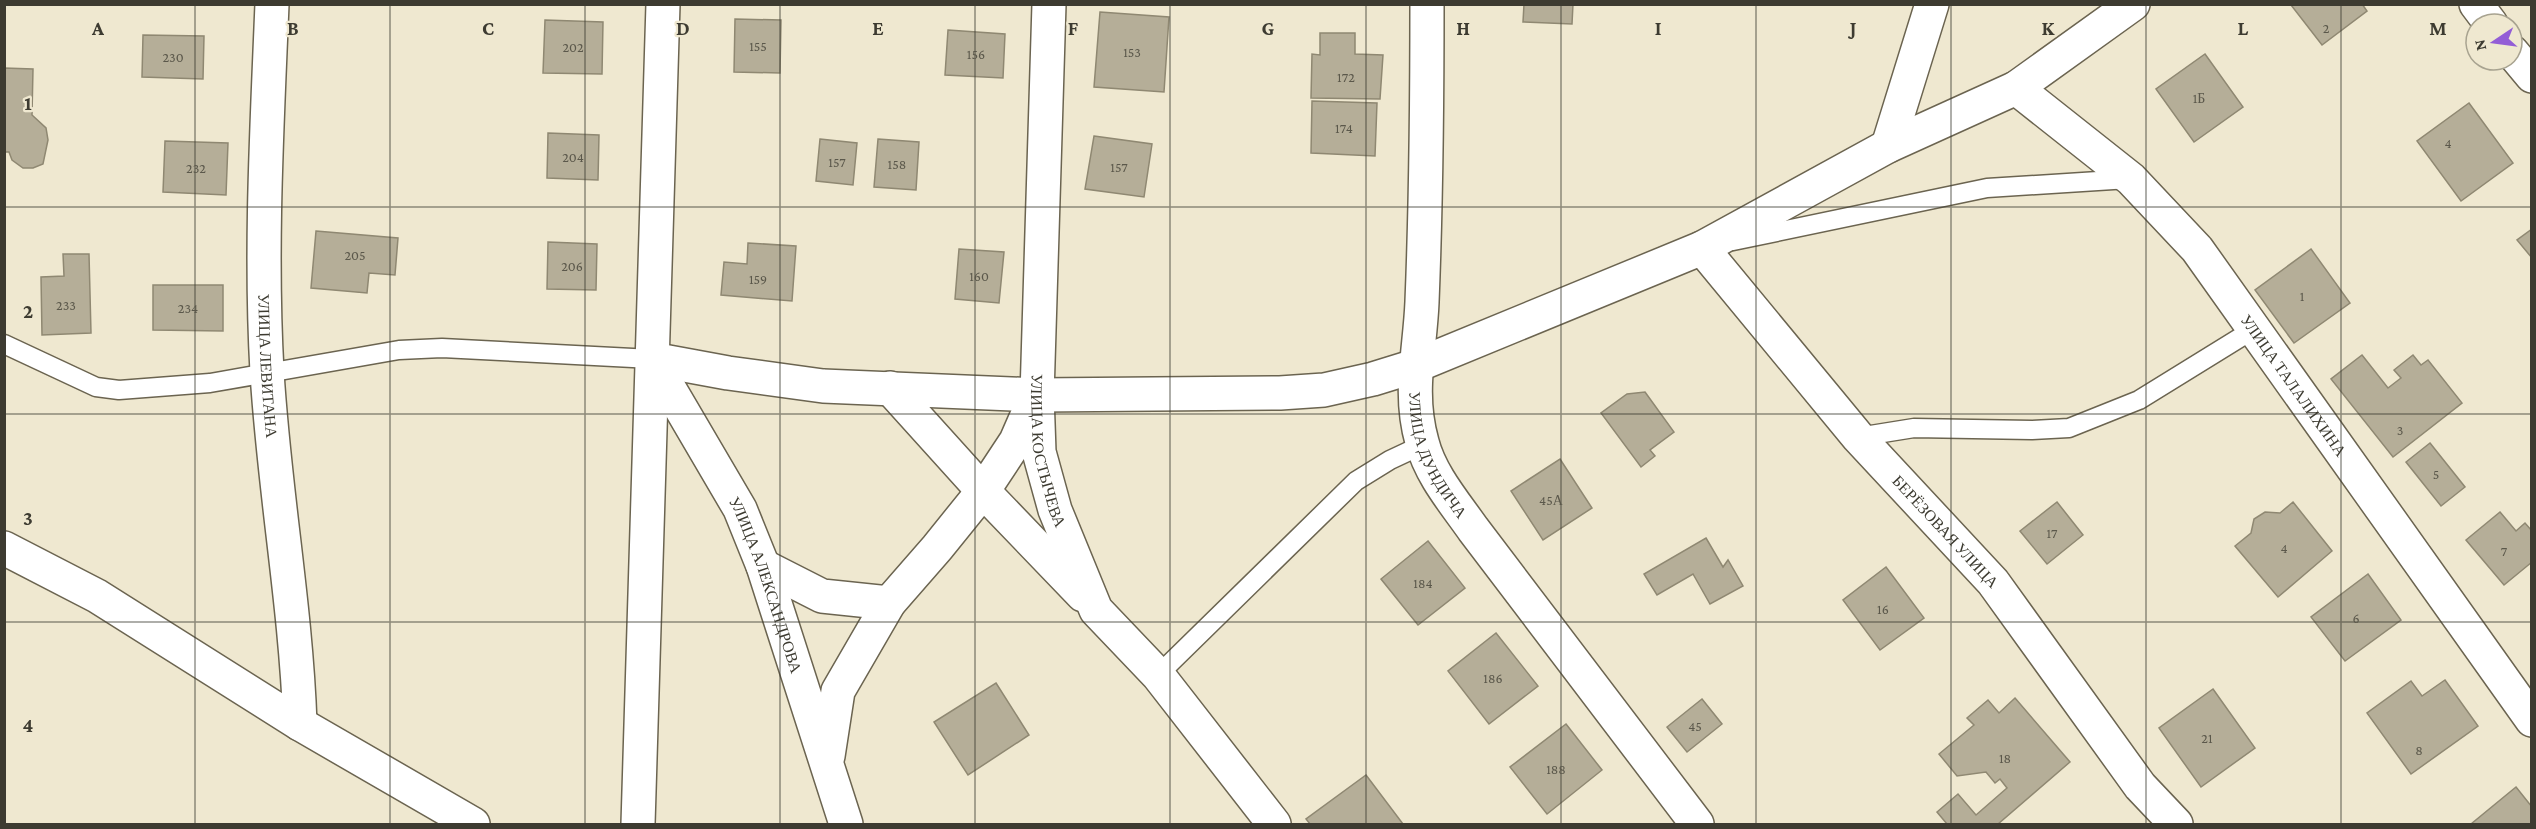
<svg xmlns="http://www.w3.org/2000/svg" width="2536" height="829" font-family="'Crimson Pro',serif">
<style>
.building{fill:#b5ae98;stroke:#8f8872;stroke-width:1.5}
.lines{fill:none;stroke-linecap:round;stroke-linejoin:round}
.lane-casing{stroke:#6b6450;stroke-width:21}
.street-casing{stroke:#6b6450;stroke-width:36}
.secondary-casing{stroke:#6b6450;stroke-width:36}
.lane{stroke:#fff;stroke-width:18}
.street{stroke:#fff;stroke-width:33}
.secondary{stroke:#fff;stroke-width:33}
.grid{fill:none;stroke:#3d3b31;stroke-width:1.5;stroke-opacity:0.55}
.labels{text-anchor:middle;dominant-baseline:central;stroke-width:4.5;stroke-linejoin:round;paint-order:stroke}
.number-label{font-size:14px;fill:#5b584b}
.street-label{font-size:16px;fill:#3d3b31;stroke:#efe8d0}
.grid-label{font-size:20px;text-anchor:middle;font-weight:bold;fill:#3d3b31;stroke:#efe8d0;stroke-width:4.5;stroke-linejoin:round;paint-order:stroke}
</style>
<rect width="100%" height="100%" fill="#efe8d0"/>
<g class="building">
<path d="M1524,4H1573L1572,24L1523,22Z"/>
<path d="M2362,4L2367,11L2322,45L2291,5Z"/>
<path d="M1100,12L1169,17L1164,92L1094,87Z"/>
<path d="M735,19L781,20L780,73L734,72Z"/>
<path d="M545,20L603,22L602,74L543,73Z"/>
<path d="M948,30L1005,34L1003,78L945,75Z"/>
<path d="M1320,33H1355V54L1383,55L1380,99L1311,98L1312,54L1320,55Z"/>
<path d="M143,35L204,36L203,79L142,77Z"/>
<path d="M2205,54L2243,107L2194,142L2156,89Z"/>
<path d="M4,68L33,69L32,115L46,128L48,140L43,164L33,168H23L12,160L9,152H4Z"/>
<path d="M1312,101L1377,103L1375,156L1311,153Z"/>
<path d="M2469,103L2513,163L2461,201L2417,141Z"/>
<path d="M548,133L599,135L598,180L547,178Z"/>
<path d="M1094,136L1152,144L1144,197L1085,189Z"/>
<path d="M820,139L857,143L853,185L816,181Z"/>
<path d="M878,139L919,142L916,190L874,187Z"/>
<path d="M165,141L228,143L226,195L163,192Z"/>
<path d="M2532,229V258L2517,240Z"/>
<path d="M316,231L398,238L395,275L369,273L367,293L311,288Z"/>
<path d="M548,242L597,244L596,290L547,289Z"/>
<path d="M748,243L796,246L792,301L721,295L724,262L747,264Z"/>
<path d="M959,249L1004,252L999,303L955,299Z"/>
<path d="M2311,249L2350,303L2294,343L2255,290Z"/>
<path d="M63,254H89L91,333L42,335L41,277L64,276Z"/>
<path d="M153,285H223V331L153,330Z"/>
<path d="M2362,355L2388,388L2401,378L2394,370L2413,355L2421,365L2428,360L2462,403L2393,457L2331,379Z"/>
<path d="M1645,392L1674,432L1650,450L1655,456L1641,467L1601,413L1627,394Z"/>
<path d="M2430,443L2465,487L2441,506L2406,462Z"/>
<path d="M1560,459L1592,508L1543,540L1511,491Z"/>
<path d="M2057,502L2083,535L2047,564L2020,531Z"/>
<path d="M2293,502L2332,551L2278,597L2235,546L2251,533L2254,519L2265,512L2280,513Z"/>
<path d="M2500,512L2516,531L2525,523L2532,531V562L2504,585L2466,540Z"/>
<path d="M1706,538L1723,567L1728,560L1743,586L1710,604L1693,574L1657,595L1644,574Z"/>
<path d="M1428,541L1465,588L1418,625L1381,579Z"/>
<path d="M1886,567L1924,618L1880,650L1843,600Z"/>
<path d="M2368,574L2401,620L2345,661L2311,617Z"/>
<path d="M1496,633L1538,686L1489,724L1448,671Z"/>
<path d="M2445,680L2478,726L2411,774L2367,713L2411,681L2422,696Z"/>
<path d="M996,683L1029,735L968,775L934,722Z"/>
<path d="M2213,689L2255,748L2201,787L2159,728Z"/>
<path d="M2015,698L2070,762L1998,824H1947L1937,812L1958,794L1976,815L2007,788L2000,779L1995,783L1986,772L1957,776L1939,754L1974,725L1967,718L1988,700L1999,713Z"/>
<path d="M1702,699L1722,724L1687,752L1667,727Z"/>
<path d="M1566,724L1602,770L1547,814L1510,767Z"/>
<path d="M1366,775L1403,824H1310L1306,819Z"/>
<path d="M2516,787L2532,807V824H2471Z"/>
</g>
<g class="lines">
<defs>
<g id="lane">
<path d="M1733,241L1987,188L2129,179"/>
<path d="M4,344L96,387L119,390L210,383L399,350L442,348L652,359"/>
<path d="M1858,437L1914,428L2032,430L2069,428L2139,400L2254,329"/>
<path d="M1158,675L1356,481L1390,460L1422,445"/>
</g>
<g id="street">
<path id="s1" d="M272,4C267,127 260,249 267,372C274,490 296,606 300,724"/>
<path id="s2" d="M1049,4L1037,395L1039,452L1055,510L1096,610L1158,675L1274,824"/>
<path id="s3" d="M1427,4C1427,104 1426,203 1422,302C1420,351 1408,393 1422,442C1430,474 1454,502 1473,529L1697,824"/>
<path d="M2476,4L2491,24"/>
<path d="M2512,52L2532,76"/>
<path id="s4" d="M2016,88L2131,179L2197,249L2532,720"/>
<path d="M1888,146L1932,4"/>
<path id="s5" d="M1702,248L1858,437L1993,582L2140,786L2176,824"/>
<path d="M652,359L728,373L823,386L1037,395L1280,393L1324,390L1373,379L1415,366L1702,248L1888,146L2016,88L2133,4"/>
<path id="s6" d="M652,359L740,509L763,566L846,824"/>
<path d="M890,388L983,491L1083,595"/>
<path d="M4,548L97,596L300,724L473,824"/>
<path d="M763,566L822,596L889,603"/>
<path d="M828,756L838,691L889,603L937,548L983,491L1016,441L1033,402"/>
</g>
<path id="secondary" d="M638,824L663,4"/>
</defs>
<use href="#lane" class="lane-casing"/>
<use href="#street" class="street-casing"/>
<use href="#secondary" class="secondary-casing"/>
<use href="#lane" class="lane"/>
<use href="#street" class="street"/>
<use href="#secondary" class="secondary"/>
</g>
<path class="grid" d="M195,4V824M390,4V824M585,4V824M780,4V824M975,4V824M1170,4V824M1366,4V824M1561,4V824M1756,4V824M1951,4V824M2146,4V824M2341,4V824M4,207H2532M4,414H2532M4,622H2532"/>
<g class="labels">
<g class="number-label">
<text x="2326" y="28">2</text>
<text x="758" y="46">155</text>
<text x="573" y="47">202</text>
<text x="1132" y="52">153</text>
<text x="976" y="54">156</text>
<text x="173" y="57">230</text>
<text x="1346" y="77">172</text>
<text x="2199" y="98">1Б</text>
<text x="1344" y="128">174</text>
<text x="2448" y="143">4</text>
<text x="573" y="157">204</text>
<text x="837" y="162">157</text>
<text x="897" y="164">158</text>
<text x="1119" y="167">157</text>
<text x="196" y="168">232</text>
<text x="355" y="255">205</text>
<text x="572" y="266">206</text>
<text x="979" y="276">160</text>
<text x="758" y="279">159</text>
<text x="2302" y="296">1</text>
<text x="66" y="305">233</text>
<text x="188" y="308">234</text>
<text x="2400" y="430">3</text>
<text x="2436" y="474">5</text>
<text x="1551" y="500">45А</text>
<text x="2052" y="533">17</text>
<text x="2284" y="548">4</text>
<text x="2504" y="551">7</text>
<text x="1423" y="583">184</text>
<text x="1883" y="609">16</text>
<text x="2356" y="618">6</text>
<text x="1493" y="678">186</text>
<text x="1695" y="726">45</text>
<text x="2207" y="738">21</text>
<text x="2419" y="750">8</text>
<text x="2005" y="758">18</text>
<text x="1556" y="769">188</text>
</g>
<g class="street-label">
<text stroke="none"><textPath href="#s1" startOffset="362">УЛИЦА ЛЕВИТАНА</textPath></text>
<text stroke="none"><textPath href="#s4" startOffset="410">УЛИЦА ТАЛАЛИХИНА</textPath></text>
<text stroke="none"><textPath href="#s2" startOffset="448">УЛИЦА КОСТЫЧЕВА</textPath></text>
<text stroke="none"><textPath href="#s3" startOffset="456">УЛИЦА ДУНДИЧА</textPath></text>
<text stroke="none"><textPath href="#s5" startOffset="374">БЕРЁЗОВАЯ УЛИЦА</textPath></text>
<text stroke="none"><textPath href="#s6" startOffset="254">УЛИЦА АЛЕКСАНДРОВА</textPath></text>
</g>
</g>
<g class="grid-label">
<text x="98" y="35">A</text>
<text x="293" y="35">B</text>
<text x="488" y="35">C</text>
<text x="683" y="35">D</text>
<text x="878" y="35">E</text>
<text x="1073" y="35">F</text>
<text x="1268" y="35">G</text>
<text x="1463" y="35">H</text>
<text x="1658" y="35">I</text>
<text x="1853" y="35">J</text>
<text x="2048" y="35">K</text>
<text x="2243" y="35">L</text>
<text x="2438" y="35">M</text>
<text x="28" y="110">1</text>
<text x="28" y="318">2</text>
<text x="28" y="525">3</text>
<text x="28" y="732">4</text>
</g>
<rect width="2536" height="829" fill="none" stroke="#3d3b31" stroke-width="12"/>
<g transform="translate(2494 42) rotate(257)"><circle r="28" fill="#efe8d0" stroke="#a8a390" stroke-width="1.5"/>
<path d="M0-4.5L10 22L0 15L-10 22Z" fill="#935dd6"/>
<text y="-9" font-size="16" font-weight="bold" text-anchor="middle" fill="#3d3b31">N</text>
</g>
</svg>
